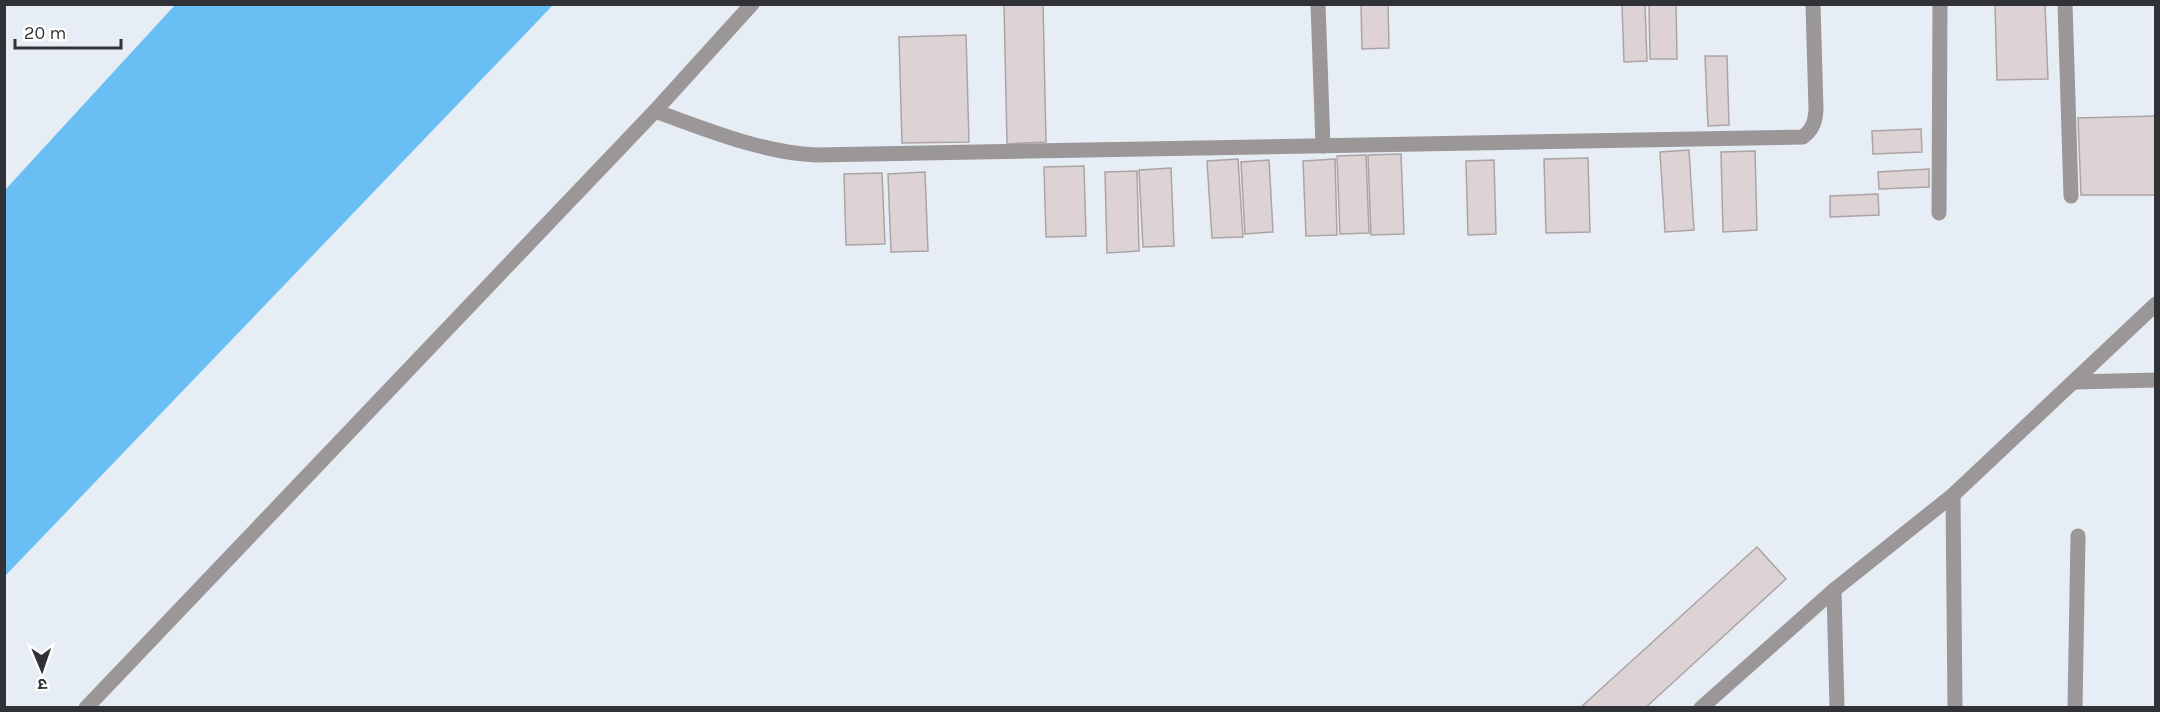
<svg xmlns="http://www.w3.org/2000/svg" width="2160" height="712" font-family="Karla,'Noto Sans Devanagari',sans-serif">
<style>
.water{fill:#69bef4}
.building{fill:#ddd3d5;stroke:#aca3a5;stroke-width:1.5}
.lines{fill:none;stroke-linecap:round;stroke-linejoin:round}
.minor{stroke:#9b9697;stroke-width:15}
.tertiary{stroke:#9b9697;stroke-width:15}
</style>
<rect width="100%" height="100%" fill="#e7edf4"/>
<path class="water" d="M175,5H553L5,576V190Z"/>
<g class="building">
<path d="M1004,4H1043L1046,142L1007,144Z"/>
<path d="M1361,4H1388L1389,48L1362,49Z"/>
<path d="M1622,4H1645L1647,61L1624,62Z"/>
<path d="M1649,4H1676L1677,59H1650Z"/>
<path d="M1995,4H2045L2048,79L1997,80Z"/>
<path d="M966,35L969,142L902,143L899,37Z"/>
<path d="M1705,56H1727L1729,125L1708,126Z"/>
<path d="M2156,116V195H2081L2078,118Z"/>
<path d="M1921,129L1922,152L1873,154L1872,131Z"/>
<path d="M1689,150L1694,230L1665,232L1660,152Z"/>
<path d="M1755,151L1757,230L1723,232L1721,152Z"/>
<path d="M1401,154L1404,234L1371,235L1368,155Z"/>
<path d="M1366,155L1369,233L1340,234L1337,156Z"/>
<path d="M1588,158L1590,232L1546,233L1544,159Z"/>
<path d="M1238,159L1243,237L1212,238L1207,161Z"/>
<path d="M1335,159L1337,235L1306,236L1303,161Z"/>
<path d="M1269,160L1273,232L1245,234L1241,162Z"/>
<path d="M1494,160L1496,234L1468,235L1466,161Z"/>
<path d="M1084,166L1086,236L1046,237L1044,167Z"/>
<path d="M1171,168L1174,246L1143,247L1139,170Z"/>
<path d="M1929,169V187L1879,189L1878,172Z"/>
<path d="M1137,171L1139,251L1107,253L1105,172Z"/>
<path d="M925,172L928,251L891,252L888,174Z"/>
<path d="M882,173L885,244L846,245L844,174Z"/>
<path d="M1878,194L1879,215L1830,217V196Z"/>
<path d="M1757,547L1786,579L1645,708H1580Z"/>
</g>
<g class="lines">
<g class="minor">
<path d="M1318,4L1323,146"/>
<path d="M2065,4L2071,196"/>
<path d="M655,111C708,130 760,152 816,155L1803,137C1813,129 1815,122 1816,110L1813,4"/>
<path d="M1939,213L1940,4"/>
<path d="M2075,382L2156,380"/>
<path d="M1953,495L1955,708"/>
<path d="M1834,590L1837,708"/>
<path d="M1701,708L1834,590L1953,495L2156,304"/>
<path d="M2075,708L2078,536"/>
</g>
<path class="tertiary" d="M86,708L655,111L752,4"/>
</g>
<rect width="2160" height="712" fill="none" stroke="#303235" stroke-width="12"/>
<g transform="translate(42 670) rotate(178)" stroke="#ffffff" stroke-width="4.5" paint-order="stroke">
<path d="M0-4.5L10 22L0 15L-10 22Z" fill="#303235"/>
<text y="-9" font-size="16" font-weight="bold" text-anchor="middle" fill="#303235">उ</text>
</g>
<path d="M15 39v9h106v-9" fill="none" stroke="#303235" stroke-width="3"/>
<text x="24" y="39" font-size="18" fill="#303235" stroke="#ffffff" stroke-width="4.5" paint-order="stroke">20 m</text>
</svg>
